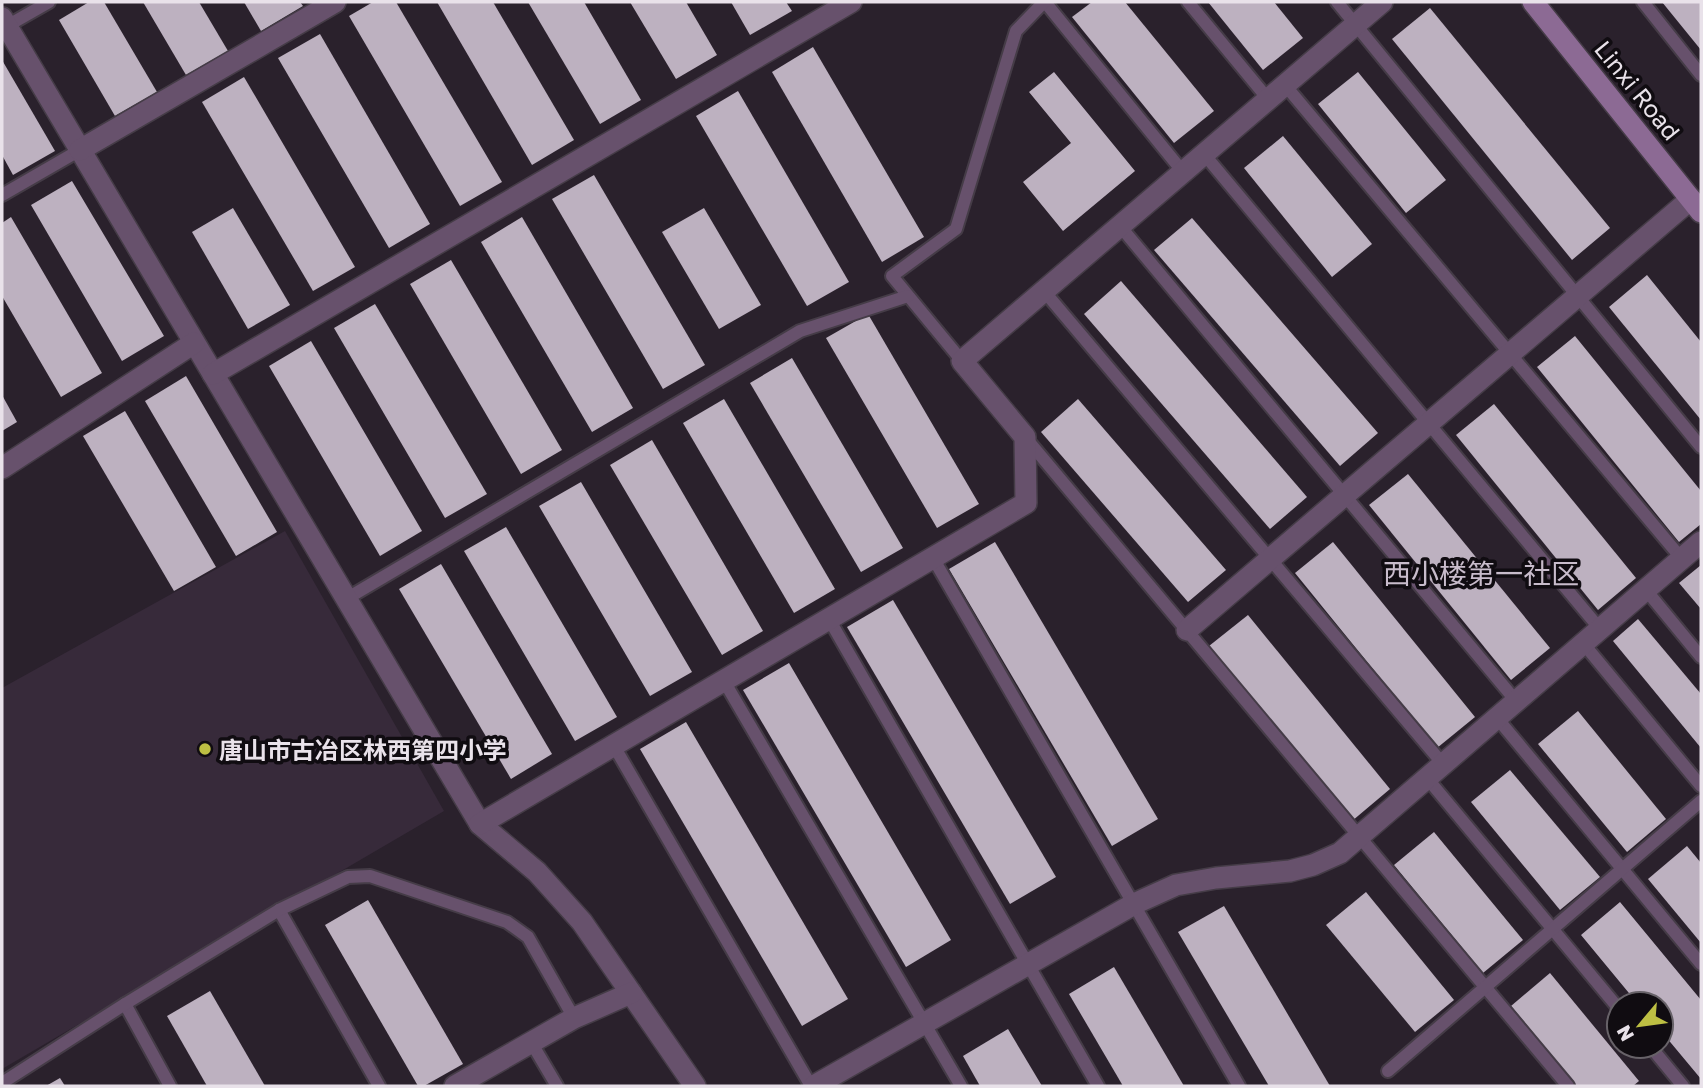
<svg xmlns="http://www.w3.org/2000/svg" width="1703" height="1088" font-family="'Golos Text','Noto Sans SC',sans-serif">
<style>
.built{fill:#372a3a}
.building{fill:#bdb1c0}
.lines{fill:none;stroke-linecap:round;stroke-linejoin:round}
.lane-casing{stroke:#453c47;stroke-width:16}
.street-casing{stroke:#453c47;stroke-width:24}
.secondary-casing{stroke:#453c47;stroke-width:24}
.lane{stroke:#67516c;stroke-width:12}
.street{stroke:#67516c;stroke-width:21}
.secondary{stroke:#8c6a94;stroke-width:21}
.poi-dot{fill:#bdbf43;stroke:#100c11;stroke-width:2.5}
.labels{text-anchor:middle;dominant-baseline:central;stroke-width:7;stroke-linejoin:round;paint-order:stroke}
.street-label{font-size:24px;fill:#e9e2ea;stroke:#100c11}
.poi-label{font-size:24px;font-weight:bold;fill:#e9e2ea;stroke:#100c11;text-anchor:start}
.quarter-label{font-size:28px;fill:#c8bccb;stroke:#100c11}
</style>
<rect width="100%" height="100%" fill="#2a212c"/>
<path class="built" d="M285,531L444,811L2,1069V688Z"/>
<g class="building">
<path d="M89,2H104L157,92L115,116L59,20Z"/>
<path d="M143,2H199L228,51L186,75Z"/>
<path d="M244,2H300L303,6L261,31Z"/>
<path d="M373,2H396L502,182L460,206L349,16Z"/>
<path d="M437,2H493L574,140L532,165Z"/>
<path d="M528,2H584L641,100L600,124Z"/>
<path d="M630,2H686L717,55L676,79Z"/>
<path d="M731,2H786L792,11L750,35Z"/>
<path d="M1092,2H1125L1214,111L1174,143L1072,17Z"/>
<path d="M1208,2H1274L1303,38L1263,70Z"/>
<path d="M1662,2H1701V50Z"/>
<path d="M1430,8L1610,228L1572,260L1392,39Z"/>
<path d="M320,34L430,224L389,248L278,58Z"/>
<path d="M813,47L924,237L882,262L772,72Z"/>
<path d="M2,60L55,151L13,175L2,155Z"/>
<path d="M1054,72L1135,171L1063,231L1023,182L1071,143L1029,92Z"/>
<path d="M1358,72L1446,180L1406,213L1318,104Z"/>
<path d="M244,77L355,267L313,291L202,102Z"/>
<path d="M738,91L849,282L807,306L696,116Z"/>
<path d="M1283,136L1372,244L1332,277L1244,168Z"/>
<path d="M594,175L705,365L663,389L552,199Z"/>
<path d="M72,181L164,336L122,361L31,205Z"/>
<path d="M233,208L290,305L248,329L192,232Z"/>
<path d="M704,208L761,305L719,329L662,232Z"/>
<path d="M11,217L102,373L61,397L2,296V223Z"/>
<path d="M522,217L633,408L592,432L481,242Z"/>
<path d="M1192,218L1378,433L1340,466L1154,250Z"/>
<path d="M451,260L562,450L521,474L410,284Z"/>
<path d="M1647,275L1701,342V420L1609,307Z"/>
<path d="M1121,281L1307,497L1270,529L1084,314Z"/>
<path d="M375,304L487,494L445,518L334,328Z"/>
<path d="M868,314L979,504L937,528L826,338Z"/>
<path d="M1575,336L1701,491V524L1679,542L1537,367Z"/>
<path d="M311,341L422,531L380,556L269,366Z"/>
<path d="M792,358L903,548L861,572L750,383Z"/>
<path d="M186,376L277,532L236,556L145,401Z"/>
<path d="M2,395L17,422L2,431Z"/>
<path d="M724,399L835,589L794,613L683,423Z"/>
<path d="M1078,399L1226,570L1188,602L1041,432Z"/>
<path d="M1494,404L1636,578L1598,610L1456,435Z"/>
<path d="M125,411L216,567L174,591L83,436Z"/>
<path d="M652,440L763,631L722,655L610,465Z"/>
<path d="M1408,474L1550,648L1511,680L1369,505Z"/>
<path d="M581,482L692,672L650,696L539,506Z"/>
<path d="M506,527L617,717L575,741L464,551Z"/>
<path d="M995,542L1158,819L1112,846L949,569Z"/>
<path d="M1333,542L1475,717L1437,748L1295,573Z"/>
<path d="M441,564L552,754L511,779L399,589Z"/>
<path d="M1701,565V609L1679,583Z"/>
<path d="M893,600L1056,877L1010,904L847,627Z"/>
<path d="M1248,615L1390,789L1352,821L1209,646Z"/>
<path d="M1638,619L1701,694V748L1613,641Z"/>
<path d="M789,663L951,940L906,967L743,690Z"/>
<path d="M1578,711L1666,819L1627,852L1538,744Z"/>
<path d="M686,722L848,999L802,1026L640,749Z"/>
<path d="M1510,770L1600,877L1560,910L1471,802Z"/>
<path d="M1434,832L1523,940L1483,973L1394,865Z"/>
<path d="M1687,846L1701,863V943L1648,879Z"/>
<path d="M1366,892L1454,1000L1415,1032L1326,925Z"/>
<path d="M368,900L463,1064L424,1086H418L325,925Z"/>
<path d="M1620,902L1701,1000V1079L1661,1031V1004H1638L1581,935Z"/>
<path d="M1224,906L1330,1086H1269L1178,932Z"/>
<path d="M1114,967L1184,1086H1123L1069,994Z"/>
<path d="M1550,973L1639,1081L1633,1086H1577L1511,1006Z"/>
<path d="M210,991L265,1086H207L167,1016Z"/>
<path d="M1008,1029L1042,1086H980L963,1056Z"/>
<path d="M60,1078L65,1086H46Z"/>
</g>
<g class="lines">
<defs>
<g id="lane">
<path d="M1045,2L1183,172"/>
<path d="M1188,2L1268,99"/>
<path d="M1337,2L1701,447"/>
<path d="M1643,2L1701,75"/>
<path d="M7,26L49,2"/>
<path d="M1285,85L1682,559"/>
<path d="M1204,154L1600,629"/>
<path d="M2,195L80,150"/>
<path d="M1120,226L1516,701"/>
<path d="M1044,291L1443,764"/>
<path d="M962,361L892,276L956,229L1016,31L1044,2"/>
<path d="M1025,437L1568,1086"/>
<path d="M933,558L1239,1086"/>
<path d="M1646,590L1701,657"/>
<path d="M346,599L800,331L908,296"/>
<path d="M829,619L1098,1086"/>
<path d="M1583,643L1701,786"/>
<path d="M724,681L961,1086"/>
<path d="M1497,718L1701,964"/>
<path d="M614,746L811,1086"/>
<path d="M1427,778L1619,1009"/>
<path d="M279,910L379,1086"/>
<path d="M125,1004L170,1086"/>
<path d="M531,1042L557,1086"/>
<path d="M1650,1046L1683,1086"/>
<path d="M1388,1071L1701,801"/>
<path d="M2,1083L125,1004L279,910L348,877L370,876L507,922L528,937L574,1018"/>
</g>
<g id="street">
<path d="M2,18L480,824L537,872L582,922L695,1086"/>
<path d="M80,150L335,2"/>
<path d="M213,374L851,2"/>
<path d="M2,468L194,343"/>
<path d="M1187,630L1691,199"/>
<path d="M480,824L1026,503L1025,437L962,361L1382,2"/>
<path d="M455,1086L574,1018L631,993"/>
<path d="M814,1086L1134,904L1176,885L1216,878L1290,871L1313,865L1340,853L1701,542"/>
</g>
<path id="secondary" d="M1533,2L1701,212"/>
</defs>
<use href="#lane" class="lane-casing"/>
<use href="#street" class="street-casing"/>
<use href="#secondary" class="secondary-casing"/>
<use href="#lane" class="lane"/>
<use href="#street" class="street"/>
<use href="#secondary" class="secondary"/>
</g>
<circle class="poi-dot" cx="205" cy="749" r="7"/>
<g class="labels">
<g class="street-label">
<text transform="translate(1638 90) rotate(51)">Linxi Road</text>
</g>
<g class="poi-label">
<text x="219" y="749">唐山市古冶区林西第四小学</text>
</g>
<g class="quarter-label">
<text x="1481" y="573">西小楼第一社区</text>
</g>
</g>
<rect width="1703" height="1088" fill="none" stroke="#e9e2ea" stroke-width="7"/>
<g transform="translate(1640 1025) rotate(241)"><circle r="33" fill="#100c11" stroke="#676268" stroke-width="2"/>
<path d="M0-5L12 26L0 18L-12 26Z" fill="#bdbf43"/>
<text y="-10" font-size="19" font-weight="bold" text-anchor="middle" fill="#e9e2ea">N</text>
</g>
</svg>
